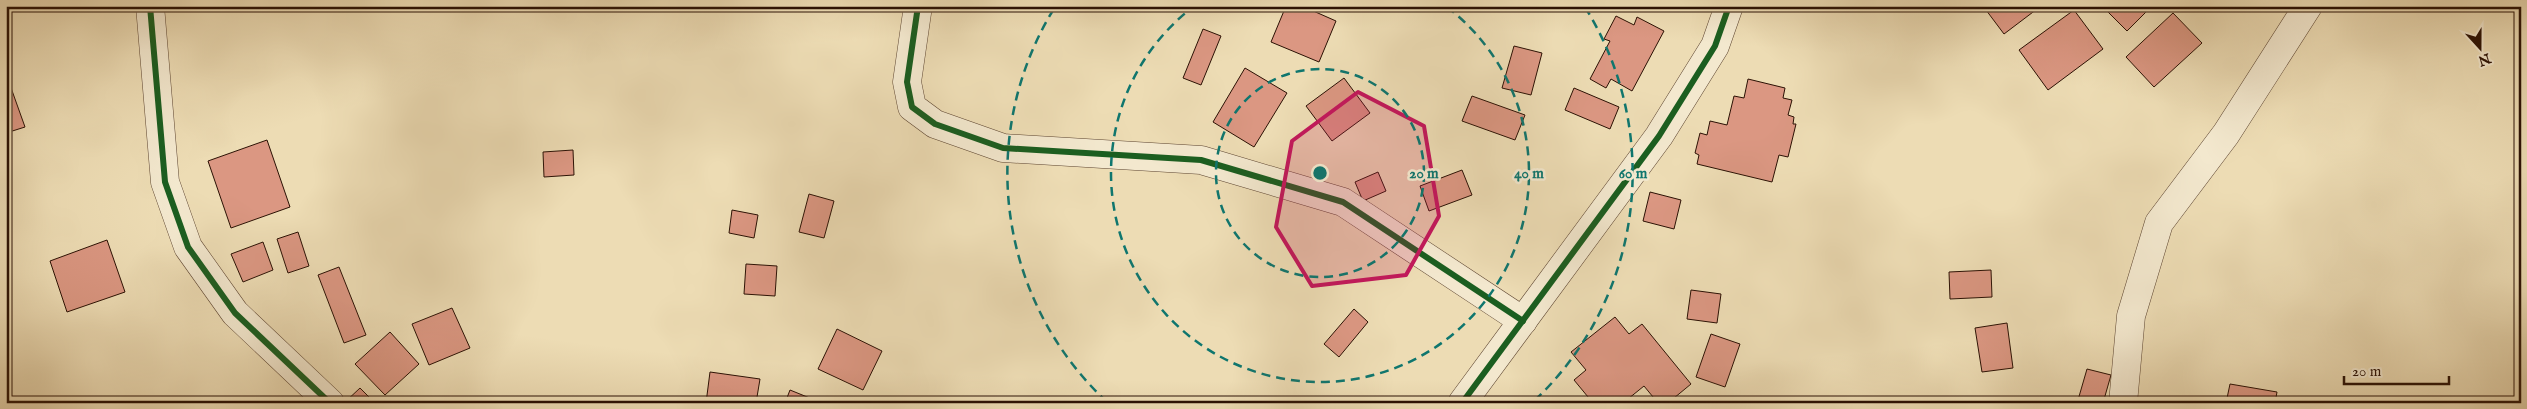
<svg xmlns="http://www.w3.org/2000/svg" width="2527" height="409" font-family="'IM FELL English',serif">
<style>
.building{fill:#db9782;stroke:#2b1104}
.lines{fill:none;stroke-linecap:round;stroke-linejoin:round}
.minor-casing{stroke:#5c4430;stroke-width:29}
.minor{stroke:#f3e8ce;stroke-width:28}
.cycleway-casing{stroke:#f3e8ce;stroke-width:9}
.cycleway{stroke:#1b5e20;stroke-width:6}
.marked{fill:#c2185b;fill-opacity:0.2;stroke:#c2185b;stroke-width:4;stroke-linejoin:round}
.ring{fill:none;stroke:#0f766e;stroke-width:2.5;stroke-dasharray:9 6}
.centre{fill:#0f766e;stroke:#f3e8ce;stroke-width:2.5}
.ring-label{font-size:15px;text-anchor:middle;font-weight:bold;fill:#0f766e;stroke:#f3e8ce;stroke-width:5;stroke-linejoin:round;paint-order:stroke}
</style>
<rect width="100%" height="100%" fill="#eddcb4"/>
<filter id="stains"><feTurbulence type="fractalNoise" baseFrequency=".004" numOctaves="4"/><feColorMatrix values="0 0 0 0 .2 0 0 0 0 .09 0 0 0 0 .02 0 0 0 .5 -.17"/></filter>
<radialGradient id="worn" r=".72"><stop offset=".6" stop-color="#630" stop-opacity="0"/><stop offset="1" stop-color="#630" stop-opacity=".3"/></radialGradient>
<g class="building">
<path d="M1286,6H1302L1336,21L1319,62L1271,42Z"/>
<path d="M1983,6H2041L2004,34Z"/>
<path d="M2102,6H2152L2127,31Z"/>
<path d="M2074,10L2103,49L2048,90L2019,50Z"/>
<path d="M2173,13L2202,43L2154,87L2126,57Z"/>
<path d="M1616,16L1634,25L1637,17L1664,31L1632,91L1611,79L1606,88L1590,79L1610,41L1604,39Z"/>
<path d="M1203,29L1221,36L1201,85L1183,78Z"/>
<path d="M1514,46L1542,53L1531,95L1502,88Z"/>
<path d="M1245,68L1287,93L1254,147L1213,122Z"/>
<path d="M1344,78L1370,113L1332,141L1306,106Z"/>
<path d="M1748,79L1785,88L1783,98L1792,100L1788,115L1794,117L1793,124H1796L1788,157L1779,155L1772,182L1697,164L1699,155L1695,153L1700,133L1707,135L1710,121L1727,125L1734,96L1744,98Z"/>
<path d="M10,85L25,127L6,133V87Z"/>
<path d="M1574,88L1619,107L1610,129L1565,110Z"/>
<path d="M1472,96L1525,115L1515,140L1462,121Z"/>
<path d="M267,140L290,207L231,228L208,161Z"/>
<path d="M573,150L574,175L544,177L543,152Z"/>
<path d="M1462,170L1472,195L1429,211L1420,186Z"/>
<path d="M1378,172L1386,191L1363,201L1355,182Z"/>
<path d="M1650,192L1681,200L1674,229L1643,221Z"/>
<path d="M809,194L834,201L824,238L799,232Z"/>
<path d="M732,210L758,215L754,238L729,233Z"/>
<path d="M298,232L309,266L288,273L277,239Z"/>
<path d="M107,240L125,292L67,312L50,261Z"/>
<path d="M263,242L273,270L243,282L231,254Z"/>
<path d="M746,264L777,266L775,296L744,294Z"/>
<path d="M339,267L366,335L344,343L318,275Z"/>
<path d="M1991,270L1992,297L1950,299L1949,272Z"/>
<path d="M1691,290L1721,294L1717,323L1687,319Z"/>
<path d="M452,308L470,348L429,365L412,324Z"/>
<path d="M1354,309L1368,322L1339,357L1324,344Z"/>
<path d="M1615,317L1629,334L1642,324L1691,384L1668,403H1658L1644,386L1623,403H1593L1574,380L1586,370L1571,352Z"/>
<path d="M2007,323L2013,368L1982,372L1975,328Z"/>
<path d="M837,329L882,351L863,390L818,369Z"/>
<path d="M390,332L419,364L385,395L355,364Z"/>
<path d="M1711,334L1740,344L1725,387L1696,377Z"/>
<path d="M2087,369L2111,375L2103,403L2078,400Z"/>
<path d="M710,372L760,379L756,403H706Z"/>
<path d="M2230,384L2277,392L2275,403H2226Z"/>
<path d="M360,388L375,403H344Z"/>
<path d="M790,390L822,403H785Z"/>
</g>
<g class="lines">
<defs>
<g id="minor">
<path d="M150,6L165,182L188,247L235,313L330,403"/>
<path d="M918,6L907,82L912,107L935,124L1003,148L1201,160L1343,202L1523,321"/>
<path d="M1462,403L1659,136L1715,46L1729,6"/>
<path d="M2123,403L2131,316L2159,223L2226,134L2308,6"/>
</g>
</defs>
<use href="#minor" class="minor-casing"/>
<use href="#minor" class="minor"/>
<defs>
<g id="cycleway">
<path d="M150,6L165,182L188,247L235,313L330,403"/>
<path d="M918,6L907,82L912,107L935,124L1003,148L1201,160L1343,202L1523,321"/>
<path d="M1462,403L1659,136L1715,46L1729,6"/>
</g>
</defs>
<use href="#cycleway" class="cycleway-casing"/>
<use href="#cycleway" class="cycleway"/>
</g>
<path class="marked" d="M1358,92L1424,126L1439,216L1406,275L1312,286L1276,227L1292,141Z"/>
<g class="ring">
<circle cx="1320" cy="173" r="104"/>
<path d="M1447 7A209 209 0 1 1 1193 7"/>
<path d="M1107 402A313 313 0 0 1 1055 7M1585 7A313 313 0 0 1 1533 402"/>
</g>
<circle cx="1320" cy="173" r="8" class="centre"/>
<g class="ring-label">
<text x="1424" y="178">20 m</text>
<text x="1529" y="178">40 m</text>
<text x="1633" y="178">60 m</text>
</g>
<rect width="2527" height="409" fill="none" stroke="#eddcb4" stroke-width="25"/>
<rect x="8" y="8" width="2512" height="394" fill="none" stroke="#2b1104" stroke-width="2.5"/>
<rect x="12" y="12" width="2502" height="384" fill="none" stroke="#2b1104"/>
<g transform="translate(2480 48) rotate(159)" stroke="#f3e8ce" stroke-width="4" paint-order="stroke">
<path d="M0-4L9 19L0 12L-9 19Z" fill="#2b1104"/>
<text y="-8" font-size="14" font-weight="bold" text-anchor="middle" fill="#2b1104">N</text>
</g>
<path d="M2344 376v8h105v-8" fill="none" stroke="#2b1104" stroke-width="2.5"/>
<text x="2352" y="376" font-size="15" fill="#2b1104" stroke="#f3e8ce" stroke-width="4" paint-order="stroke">20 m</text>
<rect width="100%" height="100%" filter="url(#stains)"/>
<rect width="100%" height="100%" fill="url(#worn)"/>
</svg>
